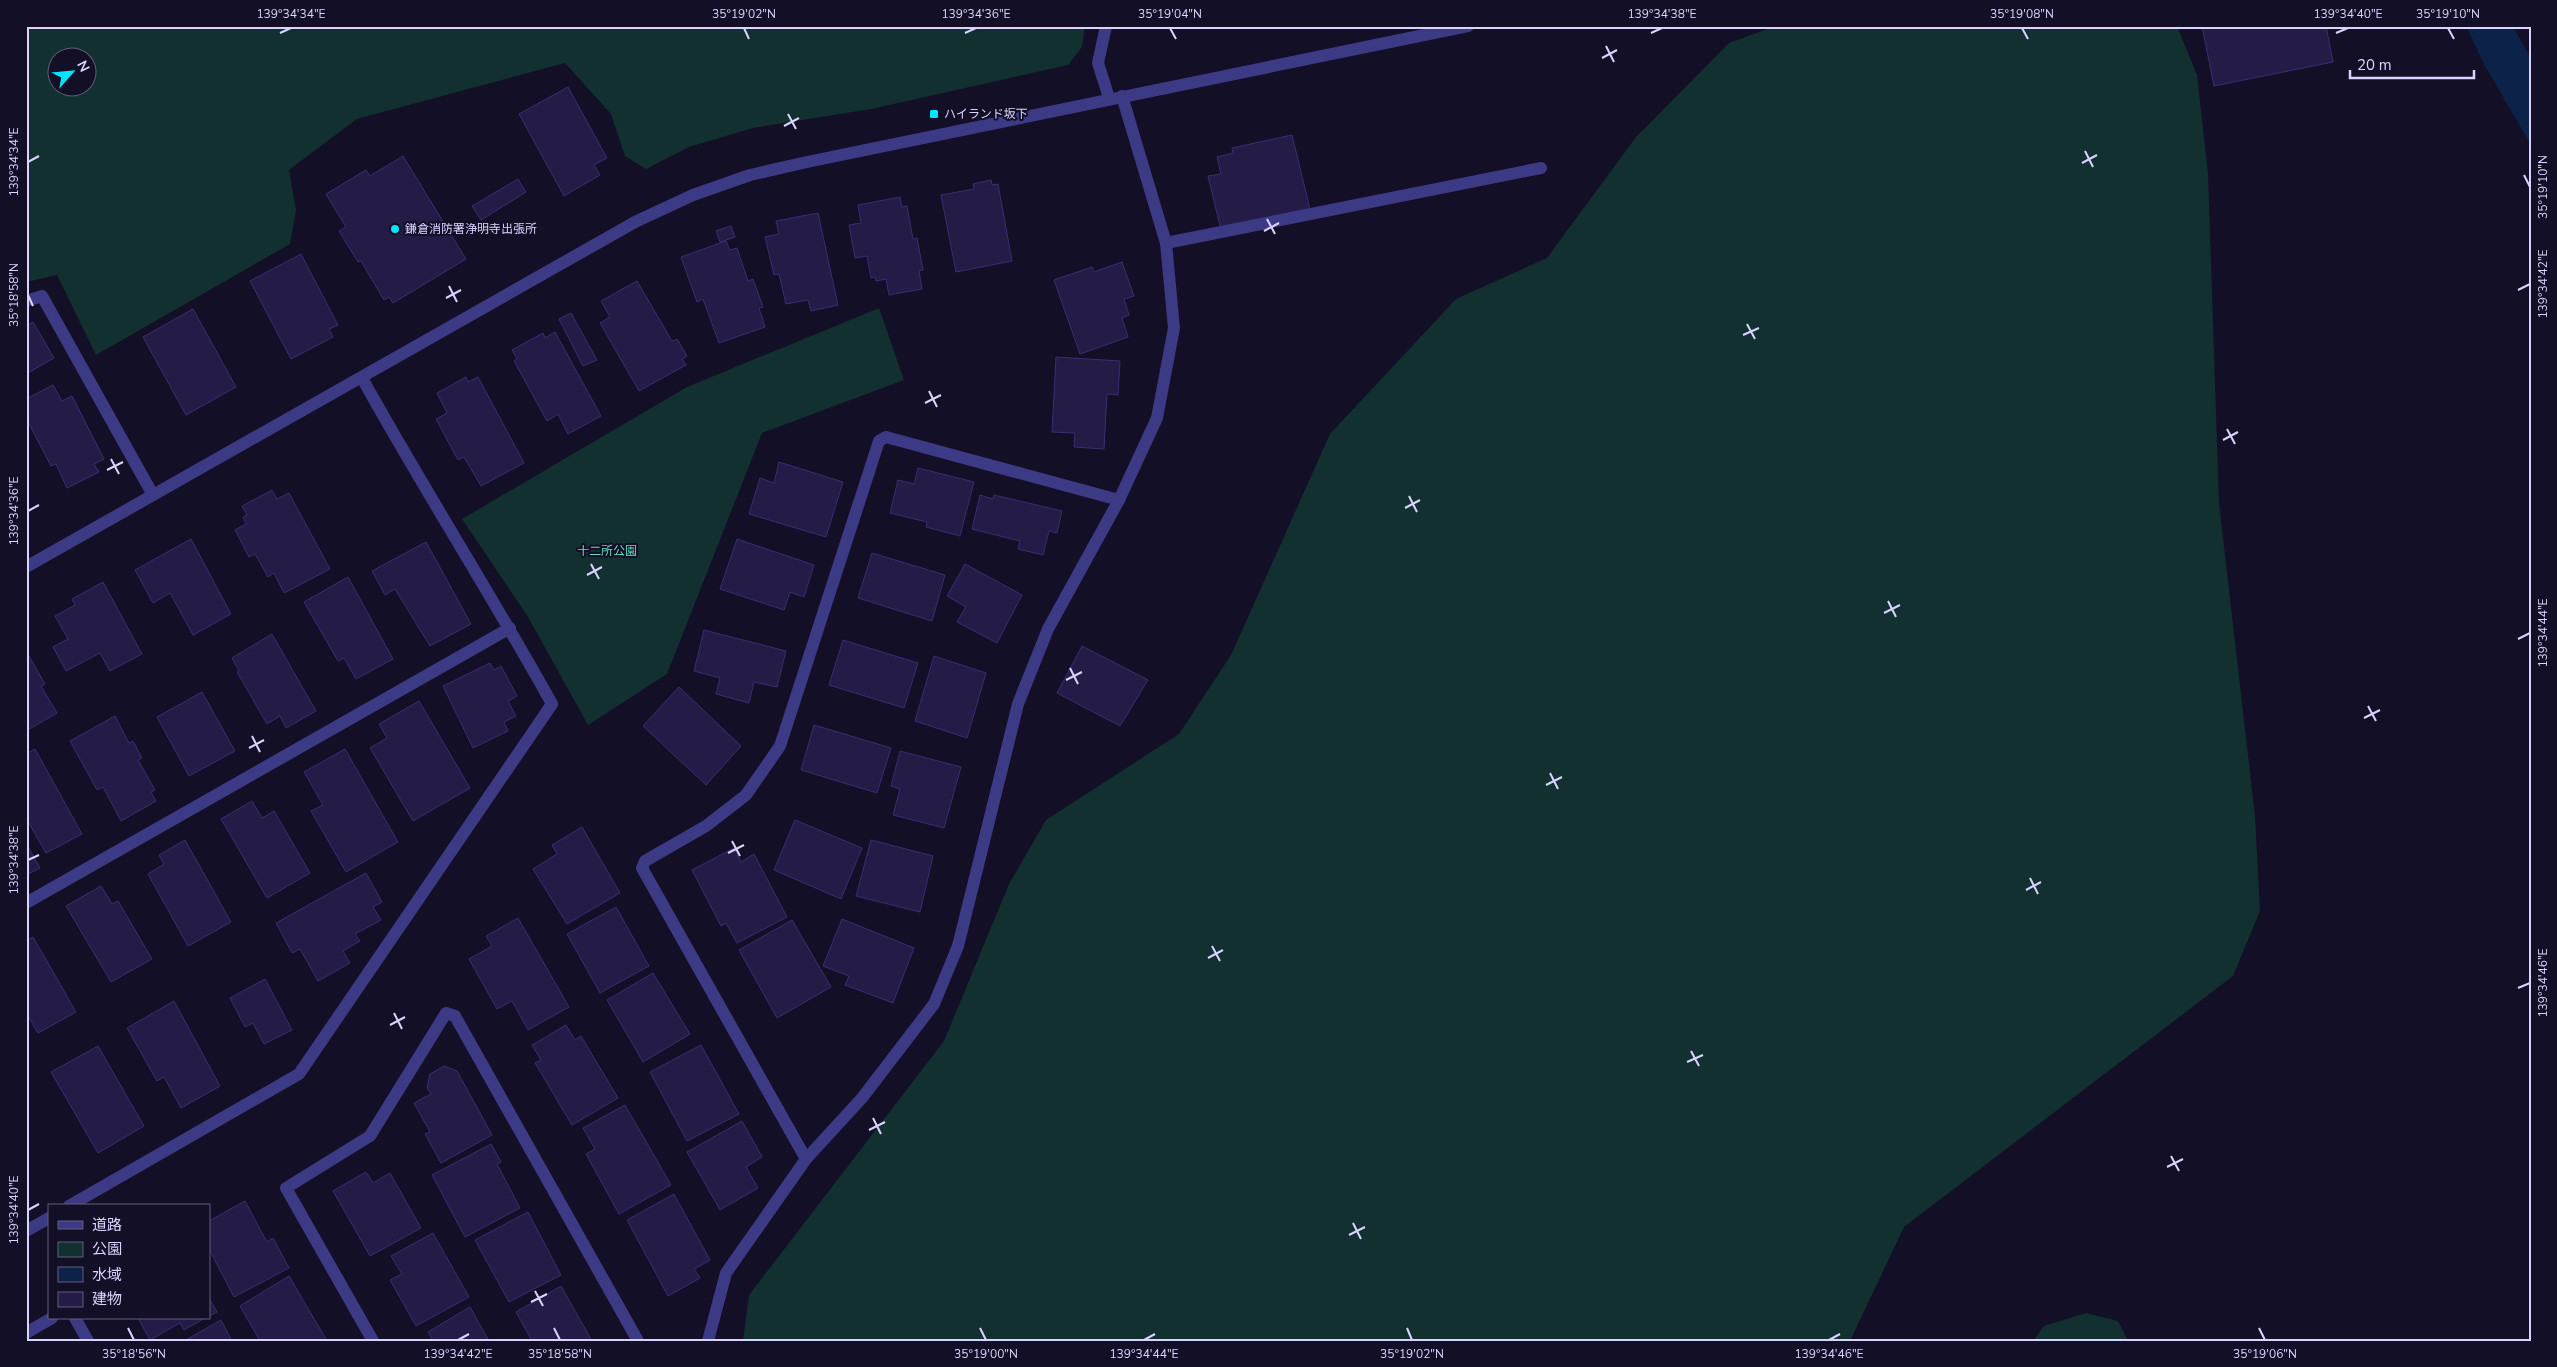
<svg xmlns="http://www.w3.org/2000/svg" width="2557" height="1367" font-family="'Nunito Sans','Noto Sans JP',sans-serif">
<style>
.green{fill:#12302f;fill-rule:evenodd}
.water{fill:#0c2248}
.building{fill:#241b47;stroke:#3b2d73}
.lines{fill:none;stroke-linecap:round;stroke-linejoin:round}
.minor{stroke:#3d3a85;stroke-width:12}
.ticks{fill:none;stroke:#d9d4ff;stroke-width:2}
.poi-dot{fill:#00e5ff;stroke:#130f26;stroke-width:2}
.labels{text-anchor:middle;dominant-baseline:central;stroke-width:4;stroke-linejoin:round;paint-order:stroke}
.poi-label{font-size:12px;fill:#d9d4ff;stroke:#130f26;text-anchor:start}
.park-label{font-size:12px;fill:#5fe0c0;stroke:#130f26}
.neatline{fill:none;stroke:#d9d4ff;stroke-width:2}
.ticks-label{font-size:12px;text-anchor:middle;fill:#d9d4ff}
</style>
<rect width="100%" height="100%" fill="#130f26"/>
<g class="green">
<path d="M26,26H1085L1082,47L1068,65L871,109L753,128L689,147L646,169L625,156L611,114L565,63L357,119L289,170L296,210L290,244L96,355L57,275L26,282ZM58,58H88V88H58Z"/>
<path d="M1776,26H2177L2197,75L2208,174L2219,503L2255,816L2260,911L2233,976L1904,1227L1850,1341H743L749,1295L944,1041L1009,884L1046,820L1179,734L1231,655L1330,434L1456,299L1547,258L1636,137L1729,43Z"/>
<path d="M879,308L904,380L762,433L667,674L588,725L528,617L462,519L687,387Z"/>
<path d="M2086,1313L2118,1321L2128,1341H2033L2044,1326Z"/>
</g>
<path class="water" d="M2466,26H2513L2531,59V145L2484,64Z"/>
<g class="building">
<path d="M2202,26H2326L2333,62L2214,86Z"/>
<path d="M568,87L607,158L594,165L600,175L564,196L519,114Z"/>
<path d="M1292,135L1310,209L1221,230L1208,176L1221,174L1217,157L1233,153L1232,148Z"/>
<path d="M403,156L466,259L393,303L389,297L384,300L361,261L358,262L339,231L346,227L326,194L366,170L370,176Z"/>
<path d="M518,179L526,192L481,220L472,206Z"/>
<path d="M991,180L992,185L998,184L1012,261L956,272L941,195L974,189L973,184Z"/>
<path d="M900,197L902,207L907,206L913,239L917,238L923,270L919,271L922,289L889,295L886,279L876,281L875,277L871,278L867,256L855,258L849,225L861,223L858,205Z"/>
<path d="M818,213L838,305L811,311L808,300L786,304L779,274L774,275L765,237L779,234L776,221Z"/>
<path d="M731,226L735,237L720,242L716,231Z"/>
<path d="M726,241L730,250L737,248L748,281L753,279L763,307L759,308L765,327L719,343L703,299L697,302L681,257Z"/>
<path d="M301,254L338,325L329,329L333,337L291,359L250,281Z"/>
<path d="M1122,262L1134,296L1124,299L1129,315L1122,318L1128,337L1080,354L1054,280L1092,267L1094,272Z"/>
<path d="M637,281L672,341L677,339L687,356L682,359L686,365L639,391L600,323L610,317L601,301Z"/>
<path d="M193,309L236,387L186,415L143,337Z"/>
<path d="M571,313L597,360L583,366L559,319Z"/>
<path d="M33,322L54,358L26,374V326Z"/>
<path d="M555,332L601,416L568,434L558,414L547,421L514,361L517,359L512,350L543,333L545,338Z"/>
<path d="M1056,357L1120,361L1118,395L1107,394L1104,449L1074,447L1075,433L1052,432Z"/>
<path d="M466,377L468,382L478,377L524,463L481,486L464,457L458,460L436,419L447,413L437,393Z"/>
<path d="M53,385L62,401L72,396L104,459L94,464L99,472L67,488L56,464L51,466L26,418V399Z"/>
<path d="M779,462L843,482L826,537L749,514L760,478L774,483Z"/>
<path d="M918,468L974,482L960,536L926,527L927,522L890,513L898,480L914,484Z"/>
<path d="M272,490L277,499L289,493L330,569L284,593L274,573L268,577L255,554L249,557L235,530L246,524L243,517L247,515L242,506Z"/>
<path d="M980,495L993,499L994,495L1062,511L1057,533L1049,531L1043,555L1018,549L1020,541L972,529Z"/>
<path d="M191,539L231,614L193,635L170,593L153,603L135,570Z"/>
<path d="M737,539L814,565L804,597L790,592L784,610L720,589Z"/>
<path d="M426,542L471,624L430,646L395,589L385,595L372,571Z"/>
<path d="M872,553L945,575L932,621L858,598Z"/>
<path d="M965,564L1022,595L997,643L957,622L966,607L947,596Z"/>
<path d="M348,577L393,659L356,679L344,658L338,661L304,602Z"/>
<path d="M103,582L142,654L110,671L100,653L66,671L53,647L68,639L55,616L75,605L72,599Z"/>
<path d="M704,630L786,651L777,687L754,682L749,703L716,694L720,678L694,671Z"/>
<path d="M272,634L316,711L286,728L280,716L267,724L237,672L239,671L232,658Z"/>
<path d="M843,640L918,663L904,708L829,685Z"/>
<path d="M1082,646L1148,680L1120,726L1057,693Z"/>
<path d="M26,651L45,684L41,686L57,713L26,731Z"/>
<path d="M934,656L986,673L967,738L915,721Z"/>
<path d="M490,663L494,670L501,666L517,696L508,701L516,716L504,722L508,731L473,748L443,686Z"/>
<path d="M679,687L741,746L706,785L643,726Z"/>
<path d="M202,692L235,751L189,776L157,717Z"/>
<path d="M419,701L470,788L413,821L370,748L387,738L379,724Z"/>
<path d="M115,716L129,743L133,741L142,758L138,760L155,790L151,792L156,801L121,821L103,787L97,790L70,741Z"/>
<path d="M814,725L891,748L877,793L801,770Z"/>
<path d="M35,749L82,834L46,853L26,818V754Z"/>
<path d="M345,749L398,842L346,872L311,811L323,805L304,772Z"/>
<path d="M900,751L961,767L944,828L893,815L900,789L891,786Z"/>
<path d="M252,801L262,818L274,811L310,873L267,898L221,819Z"/>
<path d="M795,820L862,848L841,899L774,870Z"/>
<path d="M582,827L620,893L567,924L533,869L557,854L552,845Z"/>
<path d="M185,840L231,922L188,946L148,874L164,864L159,855Z"/>
<path d="M871,840L933,856L920,912L856,896Z"/>
<path d="M26,843L40,868L26,875Z"/>
<path d="M734,848L741,862L754,854L787,917L737,943L726,923L721,926L692,870Z"/>
<path d="M366,873L382,902L373,907L381,920L355,934L360,941L343,951L350,963L318,981L300,949L292,953L276,923Z"/>
<path d="M101,886L112,904L118,901L152,959L111,982L66,906Z"/>
<path d="M616,907L649,966L600,993L567,934Z"/>
<path d="M518,918L569,1007L528,1030L512,1001L497,1009L469,959L492,946L486,936Z"/>
<path d="M842,919L914,948L893,1003L845,985L849,976L823,966Z"/>
<path d="M792,920L831,987L777,1018L739,950Z"/>
<path d="M33,937L76,1012L38,1033L26,1013V941Z"/>
<path d="M653,973L690,1034L643,1062L607,1000Z"/>
<path d="M265,979L292,1030L264,1044L253,1023L245,1027L230,998Z"/>
<path d="M174,1001L220,1086L181,1108L164,1077L157,1081L127,1028Z"/>
<path d="M566,1025L575,1040L581,1036L618,1098L572,1125L535,1063L541,1060L532,1045Z"/>
<path d="M701,1045L739,1114L687,1141L650,1072Z"/>
<path d="M98,1046L144,1126L98,1153L51,1072Z"/>
<path d="M444,1066L457,1071L492,1135L441,1163L425,1134L430,1132L414,1103L431,1094L427,1088L430,1074Z"/>
<path d="M625,1105L671,1185L619,1214L586,1154L595,1149L583,1128Z"/>
<path d="M742,1121L762,1157L746,1167L758,1188L720,1210L687,1152Z"/>
<path d="M491,1144L501,1162L497,1164L520,1208L465,1237L432,1175Z"/>
<path d="M366,1172L373,1183L390,1173L421,1228L370,1256L333,1191Z"/>
<path d="M674,1194L710,1260L694,1269L700,1278L668,1296L627,1220Z"/>
<path d="M245,1201L267,1242L273,1238L289,1268L234,1297L209,1249V1221Z"/>
<path d="M528,1212L561,1275L509,1302L475,1240Z"/>
<path d="M433,1233L469,1297L416,1326L390,1280L402,1274L391,1256Z"/>
<path d="M289,1276L327,1341H260L240,1306Z"/>
<path d="M561,1286L592,1341H532L516,1312Z"/>
<path d="M209,1298L217,1312L209,1316Z"/>
<path d="M470,1307L489,1341H433L428,1332Z"/>
<path d="M138,1318H205L184,1330L180,1323L150,1340Z"/>
<path d="M221,1320L232,1341H184Z"/>
</g>
<g class="lines">
<g class="minor">
<path d="M1106,26L1098,63L1109,98"/>
<path d="M1166,243L1541,168"/>
<path d="M26,301L42,296L153,495"/>
<path d="M26,567L635,222L693,195L750,175L807,162L1468,26"/>
<path d="M26,903L510,628"/>
<path d="M806,1159L642,868L645,861L706,826L746,795L780,746L879,441L886,437L1119,500"/>
<path d="M69,1206L299,1074L552,704C491,594 423,488 362,378"/>
<path d="M26,1231L49,1218"/>
<path d="M75,1318L88,1341"/>
<path d="M26,1333L52,1318"/>
<path d="M373,1341L286,1188L370,1136L446,1013L455,1016L638,1341"/>
<path d="M708,1341L726,1273L806,1159L862,1098L934,1004L958,946L1018,704L1048,629L1119,500L1157,418L1174,328L1166,243L1122,96"/>
</g>
</g>
<path class="ticks" d="M744,28L749,39M1170,28L1176,39M2022,28L2028,39M2448,28L2454,39M280,33L291,28M965,33L976,28M1651,33L1662,28M2336,33L2348,28M1606,46L1614,62M1602,58L1617,50M788,114L796,129M784,126L799,118M2085,151L2093,167M28,162L39,156M2082,163L2097,155M2524,175L2530,187M1267,219L1275,234M1264,231L1279,223M449,286L457,302M2518,290L2530,284M28,295L33,306M446,298L461,290M1747,324L1755,339M1743,335L1759,328M929,391L937,407M925,403L941,395M2227,429L2235,444M2223,440L2238,432M111,459L119,474M107,470L123,462M1409,496L1417,512M1405,508L1420,500M28,511L39,505M591,564L599,579M587,575L602,567M1888,601L1896,617M1884,613L1900,605M2518,639L2530,633M1070,668L1078,684M1066,680L1082,672M2368,706L2376,721M2364,718L2380,710M252,736L260,752M249,748L264,740M1550,773L1558,789M1546,785L1562,777M732,841L740,856M728,853L744,845M28,860L39,855M2030,878L2038,894M2026,890L2041,882M1212,946L1220,961M1208,958L1223,950M2518,988L2530,983M394,1013L402,1029M390,1025L405,1017M1691,1051L1699,1066M1687,1062L1703,1055M873,1118L881,1134M869,1130L885,1122M2171,1156L2179,1171M2167,1167L2183,1159M28,1210L39,1204M1353,1223L1361,1239M1349,1235L1365,1227M535,1291L543,1306M531,1302L547,1294M128,1328L134,1340M554,1328L560,1340M980,1328L986,1340M1407,1328L1412,1340M2259,1328L2265,1340M458,1340L469,1334M1144,1340L1155,1334M1829,1340L1840,1334"/>
<g class="poi-dot">
<rect x="929" y="109" width="10" height="10" rx="2.5"/>
<circle cx="395" cy="229" r="5"/>
</g>
<g class="labels">
<g class="poi-label">
<text x="944" y="114">ハイランド坂下</text>
<text x="405" y="229">鎌倉消防署浄明寺出張所</text>
</g>
<g class="park-label">
<text x="607" y="551">十二所公園</text>
</g>
</g>
<rect width="2557" height="1367" fill="none" stroke="#130f26" stroke-width="55"/>
<rect x="48" y="1204" width="162" height="115" fill="#130f26" stroke="#625e7d"/>
<rect x="58" y="1221" width="25" height="8" fill="#3d3a85" stroke="#625e7d"/>
<text x="92" y="1230" font-size="15" fill="#d9d4ff">道路</text>
<rect x="58" y="1242" width="25" height="15" fill="#12302f" stroke="#625e7d"/>
<text x="92" y="1254" font-size="15" fill="#d9d4ff">公園</text>
<rect x="58" y="1267" width="25" height="15" fill="#0c2248" stroke="#625e7d"/>
<text x="92" y="1280" font-size="15" fill="#d9d4ff">水域</text>
<rect x="58" y="1292" width="25" height="15" fill="#241b47" stroke="#625e7d"/>
<text x="92" y="1304" font-size="15" fill="#d9d4ff">建物</text>
<g transform="translate(72 72) rotate(63)"><circle r="24" fill="#130f26" stroke="#625e7d"/>
<path d="M0-4L9 19L0 12L-9 19Z" fill="#00e5ff"/>
<text y="-8" font-size="14" font-weight="bold" text-anchor="middle" fill="#d9d4ff">N</text>
</g>
<path d="M2350 70v8h124v-8" fill="none" stroke="#d9d4ff" stroke-width="2.5"/>
<text x="2357" y="70" font-size="15" fill="#d9d4ff" stroke="#130f26" stroke-width="4" paint-order="stroke">20 m</text>
<rect x="28" y="28" width="2502" height="1312" class="neatline"/>
<g class="ticks-label">
<text x="291" y="18">139°34'34"E</text>
<text x="744" y="18">35°19'02"N</text>
<text x="976" y="18">139°34'36"E</text>
<text x="1170" y="18">35°19'04"N</text>
<text x="1662" y="18">139°34'38"E</text>
<text x="2022" y="18">35°19'08"N</text>
<text x="2348" y="18">139°34'40"E</text>
<text x="2448" y="18">35°19'10"N</text>
<text transform="translate(14 162) rotate(-90)" y="4">139°34'34"E</text>
<text transform="translate(2543 187) rotate(-90)" y="4">35°19'10"N</text>
<text transform="translate(2543 284) rotate(-90)" y="4">139°34'42"E</text>
<text transform="translate(14 295) rotate(-90)" y="4">35°18'58"N</text>
<text transform="translate(14 511) rotate(-90)" y="4">139°34'36"E</text>
<text transform="translate(2543 633) rotate(-90)" y="4">139°34'44"E</text>
<text transform="translate(14 860) rotate(-90)" y="4">139°34'38"E</text>
<text transform="translate(2543 983) rotate(-90)" y="4">139°34'46"E</text>
<text transform="translate(14 1210) rotate(-90)" y="4">139°34'40"E</text>
<text x="134" y="1358">35°18'56"N</text>
<text x="458" y="1358">139°34'42"E</text>
<text x="560" y="1358">35°18'58"N</text>
<text x="986" y="1358">35°19'00"N</text>
<text x="1144" y="1358">139°34'44"E</text>
<text x="1412" y="1358">35°19'02"N</text>
<text x="1829" y="1358">139°34'46"E</text>
<text x="2265" y="1358">35°19'06"N</text>
</g>
</svg>
